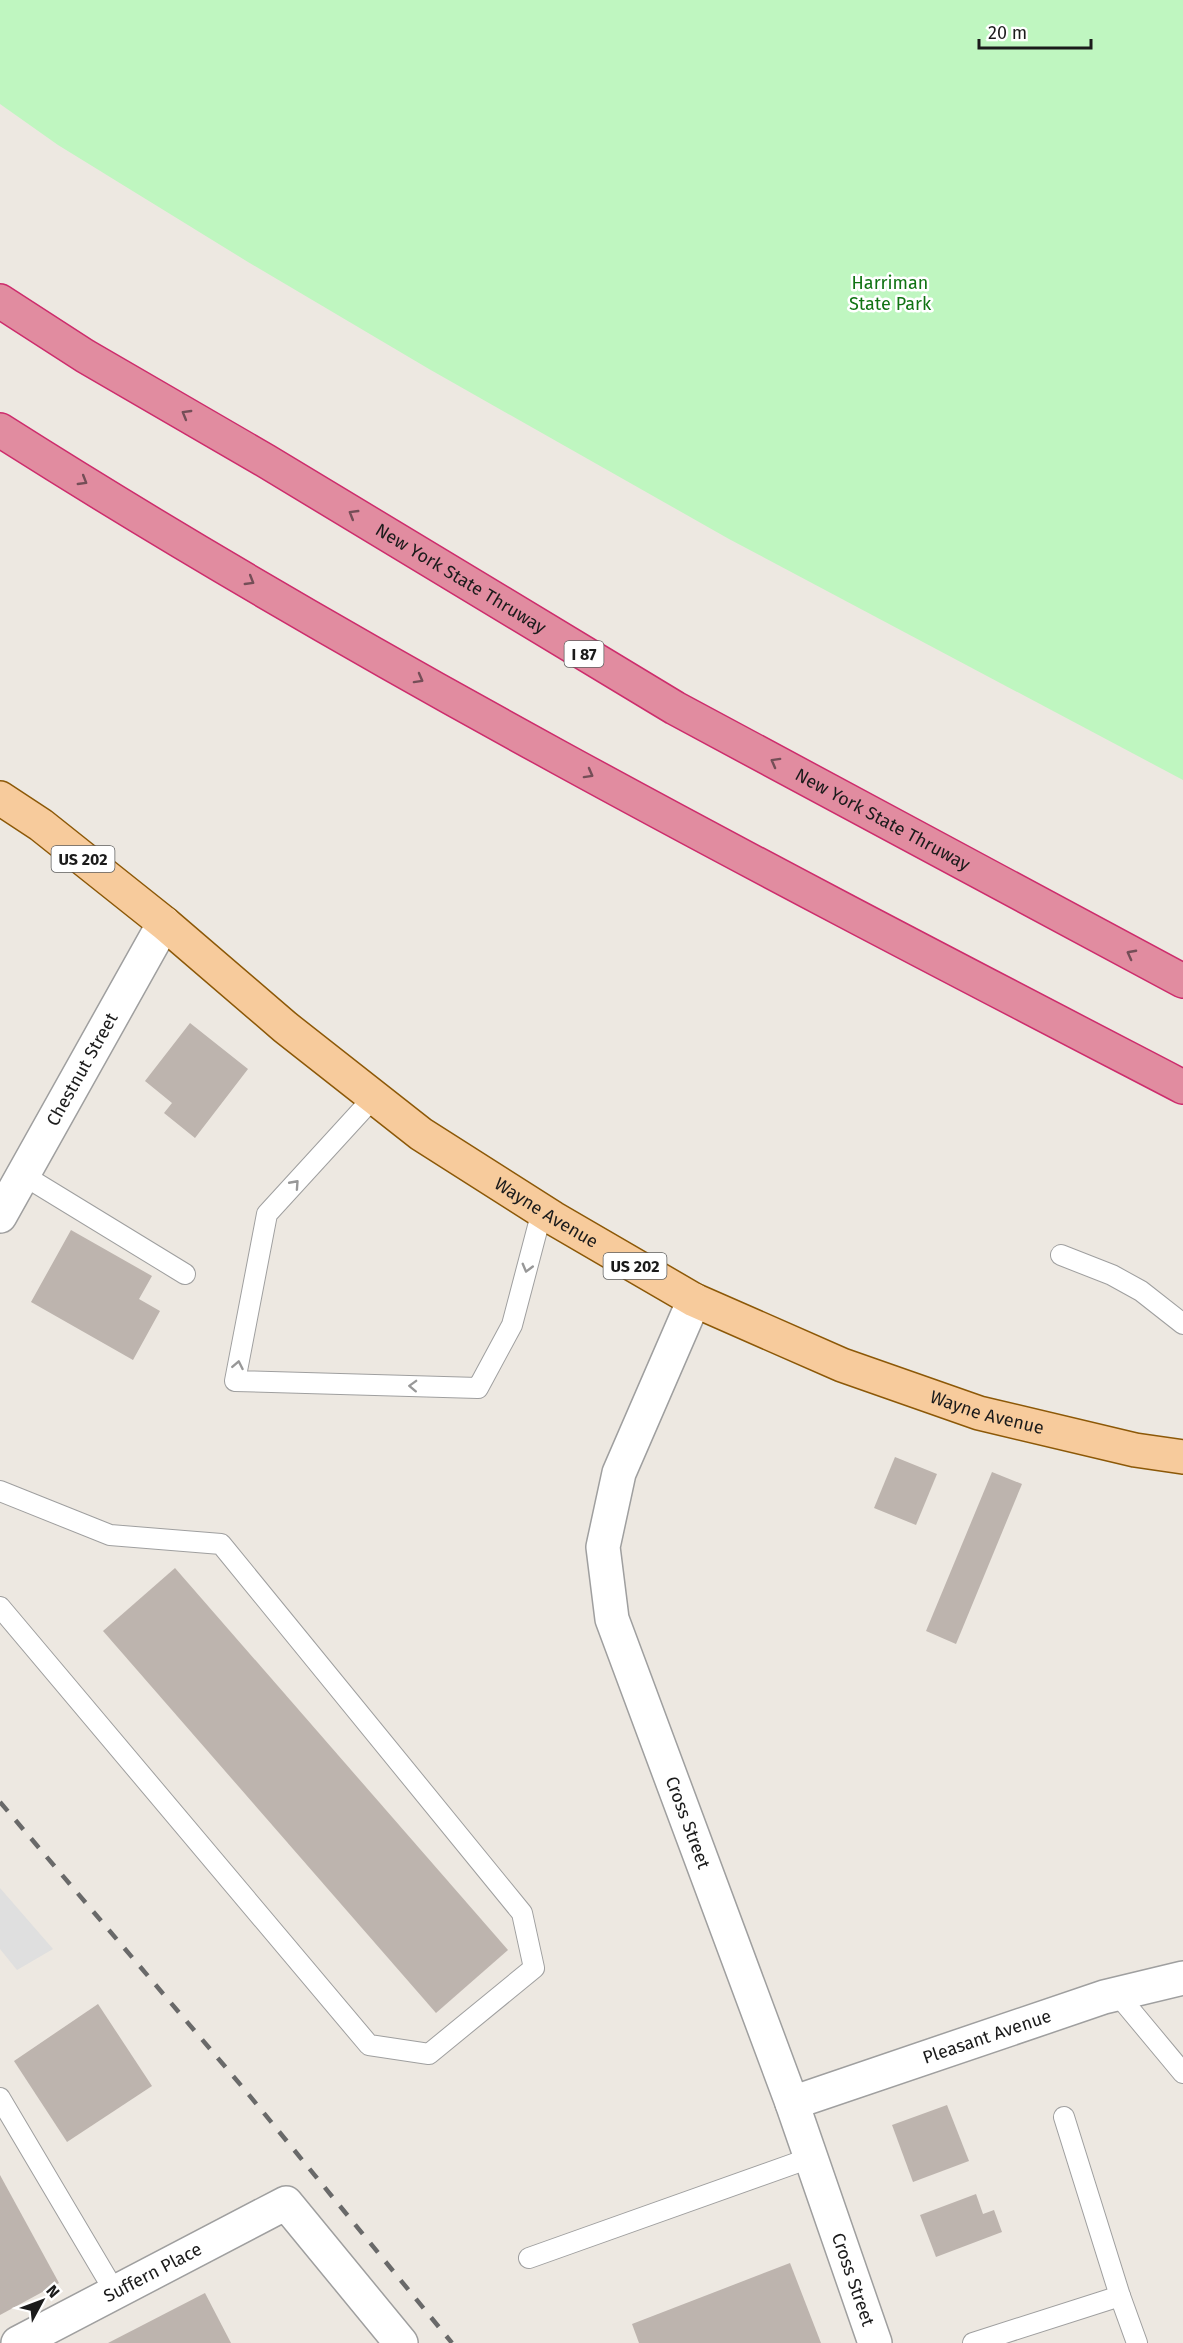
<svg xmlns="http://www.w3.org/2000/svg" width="1183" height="2343" font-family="'Fira Sans',sans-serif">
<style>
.park{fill:#bff6c0}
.parking{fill:#dfdfdf}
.building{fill:#bdb4ae}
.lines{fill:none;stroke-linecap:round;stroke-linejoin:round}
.lane-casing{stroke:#9f9f9f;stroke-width:22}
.street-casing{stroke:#9f9f9f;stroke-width:36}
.primary-casing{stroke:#8c5807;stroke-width:36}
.highway-casing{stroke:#cd2c6c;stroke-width:36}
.lane{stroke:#fff;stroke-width:20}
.street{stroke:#fff;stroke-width:33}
.primary{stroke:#f7cb9c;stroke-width:33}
.highway{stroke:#e18ca0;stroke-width:33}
.rail{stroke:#696969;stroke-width:4.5;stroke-dasharray:12 12;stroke-linecap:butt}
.oneway{stroke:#744e57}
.oneway2{stroke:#989898}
.labels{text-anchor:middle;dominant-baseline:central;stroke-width:5;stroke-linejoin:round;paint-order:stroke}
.shield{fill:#fff;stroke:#5f5f5f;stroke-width:1.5}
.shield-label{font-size:16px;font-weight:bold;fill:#1b1b1b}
.park-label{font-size:18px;fill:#107313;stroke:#fff}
.street-label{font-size:18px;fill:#1b1b1b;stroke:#fff}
</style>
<rect width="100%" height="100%" fill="#ede8e1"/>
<path class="park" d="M0,0H1183V780L729,539L429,369L248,262L58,145L0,104Z"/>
<path class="parking" d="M0,1888L53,1949L17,1970L0,1949Z"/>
<g class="building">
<path d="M190,1023L248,1069L195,1138L164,1113L172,1103L145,1081Z"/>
<path d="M71,1230L152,1276L139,1299L160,1311L133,1360L31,1302Z"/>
<path d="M895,1457L937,1474L916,1525L874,1508Z"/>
<path d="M992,1472L1022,1484L956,1644L926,1631Z"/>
<path d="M175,1568L508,1950L436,2013L103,1631Z"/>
<path d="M98,2004L152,2086L67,2142L14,2061Z"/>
<path d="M947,2105L969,2161L913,2182L892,2125Z"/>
<path d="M0,2175L59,2283L0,2315Z"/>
<path d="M976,2194L983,2214L994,2210L1002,2232L936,2257L920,2215Z"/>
<path d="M790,2263L821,2343H639L632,2324Z"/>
<path d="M205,2293L231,2343H108Z"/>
</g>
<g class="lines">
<defs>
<g id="lane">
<path d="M374,1097L267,1214L235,1381L478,1388L512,1325L542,1211"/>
<path d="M23,1175L185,1274"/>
<path d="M1061,1255L1112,1275L1141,1291L1183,1324"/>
<path d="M0,1491L110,1535L221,1544L522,1913L534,1968L429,2054L369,2045L0,1607"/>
<path d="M1118,1995L1183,2073"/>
<path d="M0,2098L115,2292"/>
<path d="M1064,2117L1120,2296"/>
<path d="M529,2258L810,2158"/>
<path d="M973,2343L1120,2296L1137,2343"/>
</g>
<g id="street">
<path id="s1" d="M0,1216L164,923"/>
<path id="s2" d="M694,1300L619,1473L603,1547L612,1619L792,2103L875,2343"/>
<path id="s3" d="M792,2103L1104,1997L1183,1978"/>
<path id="s4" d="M18,2343L286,2203L401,2343"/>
</g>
<g id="primary">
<path id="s5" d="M0,798L41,825L164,923L285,1027L421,1134L553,1218L694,1300L842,1365L979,1413L1135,1450L1183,1457"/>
</g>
<g id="highway">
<path id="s6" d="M0,301L85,356L266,461L675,708L1183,981"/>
<path d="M0,430C381,672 783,879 1183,1087"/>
</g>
</defs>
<use href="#lane" class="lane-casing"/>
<use href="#street" class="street-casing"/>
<use href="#primary" class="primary-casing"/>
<use href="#highway" class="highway-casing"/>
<use href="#lane" class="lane"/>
<use href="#street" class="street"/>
<use href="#primary" class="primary"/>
<use href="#highway" class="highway"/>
<path class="rail" d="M0,1802L245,2090L452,2343"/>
</g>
<defs><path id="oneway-chevron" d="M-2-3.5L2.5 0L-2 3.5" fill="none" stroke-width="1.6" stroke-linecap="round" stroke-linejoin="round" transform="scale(1.5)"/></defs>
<g class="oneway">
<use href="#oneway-chevron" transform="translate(186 414) rotate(-150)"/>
<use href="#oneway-chevron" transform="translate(83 481) rotate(31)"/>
<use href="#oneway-chevron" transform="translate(353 514) rotate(-149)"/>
<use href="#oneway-chevron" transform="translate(250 581) rotate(31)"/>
<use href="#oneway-chevron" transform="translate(419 679) rotate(29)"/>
<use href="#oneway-chevron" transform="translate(775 762) rotate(-151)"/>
<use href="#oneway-chevron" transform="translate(589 774) rotate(29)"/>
<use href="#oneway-chevron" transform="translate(1131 954) rotate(-152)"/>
</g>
<g class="oneway2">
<use href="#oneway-chevron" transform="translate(295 1184) rotate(-48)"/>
<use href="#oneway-chevron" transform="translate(527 1268) rotate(105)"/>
<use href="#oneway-chevron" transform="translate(238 1365) rotate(-79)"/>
<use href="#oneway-chevron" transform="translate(413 1386) rotate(-178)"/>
</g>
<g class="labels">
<g class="shield">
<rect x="564.5" y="641" width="39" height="26" rx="4.5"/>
<rect x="51.5" y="846" width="63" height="26" rx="4.5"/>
<rect x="603.5" y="1253" width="63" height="26" rx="4.5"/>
</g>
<g class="shield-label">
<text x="584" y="654">I 87</text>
<text x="83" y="859">US 202</text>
<text x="635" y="1266">US 202</text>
</g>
<g class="park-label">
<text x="890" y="283">Harriman<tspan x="890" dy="21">State Park</tspan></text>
</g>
<g class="street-label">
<text stroke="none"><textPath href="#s6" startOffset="538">New York State Thruway</textPath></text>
<text stroke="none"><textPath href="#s6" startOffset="1024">New York State Thruway</textPath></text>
<text stroke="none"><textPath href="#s1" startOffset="168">Chestnut Street</textPath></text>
<text stroke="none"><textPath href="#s5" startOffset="687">Wayne Avenue</textPath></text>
<text stroke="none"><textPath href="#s5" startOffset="1173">Wayne Avenue</textPath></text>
<text stroke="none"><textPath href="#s2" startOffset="554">Cross Street</textPath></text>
<text stroke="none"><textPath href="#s3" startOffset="206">Pleasant Avenue</textPath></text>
<text stroke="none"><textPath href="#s4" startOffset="152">Suffern Place</textPath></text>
<text stroke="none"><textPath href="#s2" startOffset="1040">Cross Street</textPath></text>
</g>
</g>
<g transform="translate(42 2301) rotate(49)" stroke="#ffffff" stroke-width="4.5" paint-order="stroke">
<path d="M0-4.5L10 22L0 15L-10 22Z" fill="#1b1b1b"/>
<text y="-9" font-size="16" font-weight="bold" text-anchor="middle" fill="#1b1b1b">N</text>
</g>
<path d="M979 39v9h112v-9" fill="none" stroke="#1b1b1b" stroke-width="3"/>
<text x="988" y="39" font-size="18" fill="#1b1b1b" stroke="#ffffff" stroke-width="4.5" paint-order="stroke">20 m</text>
</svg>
